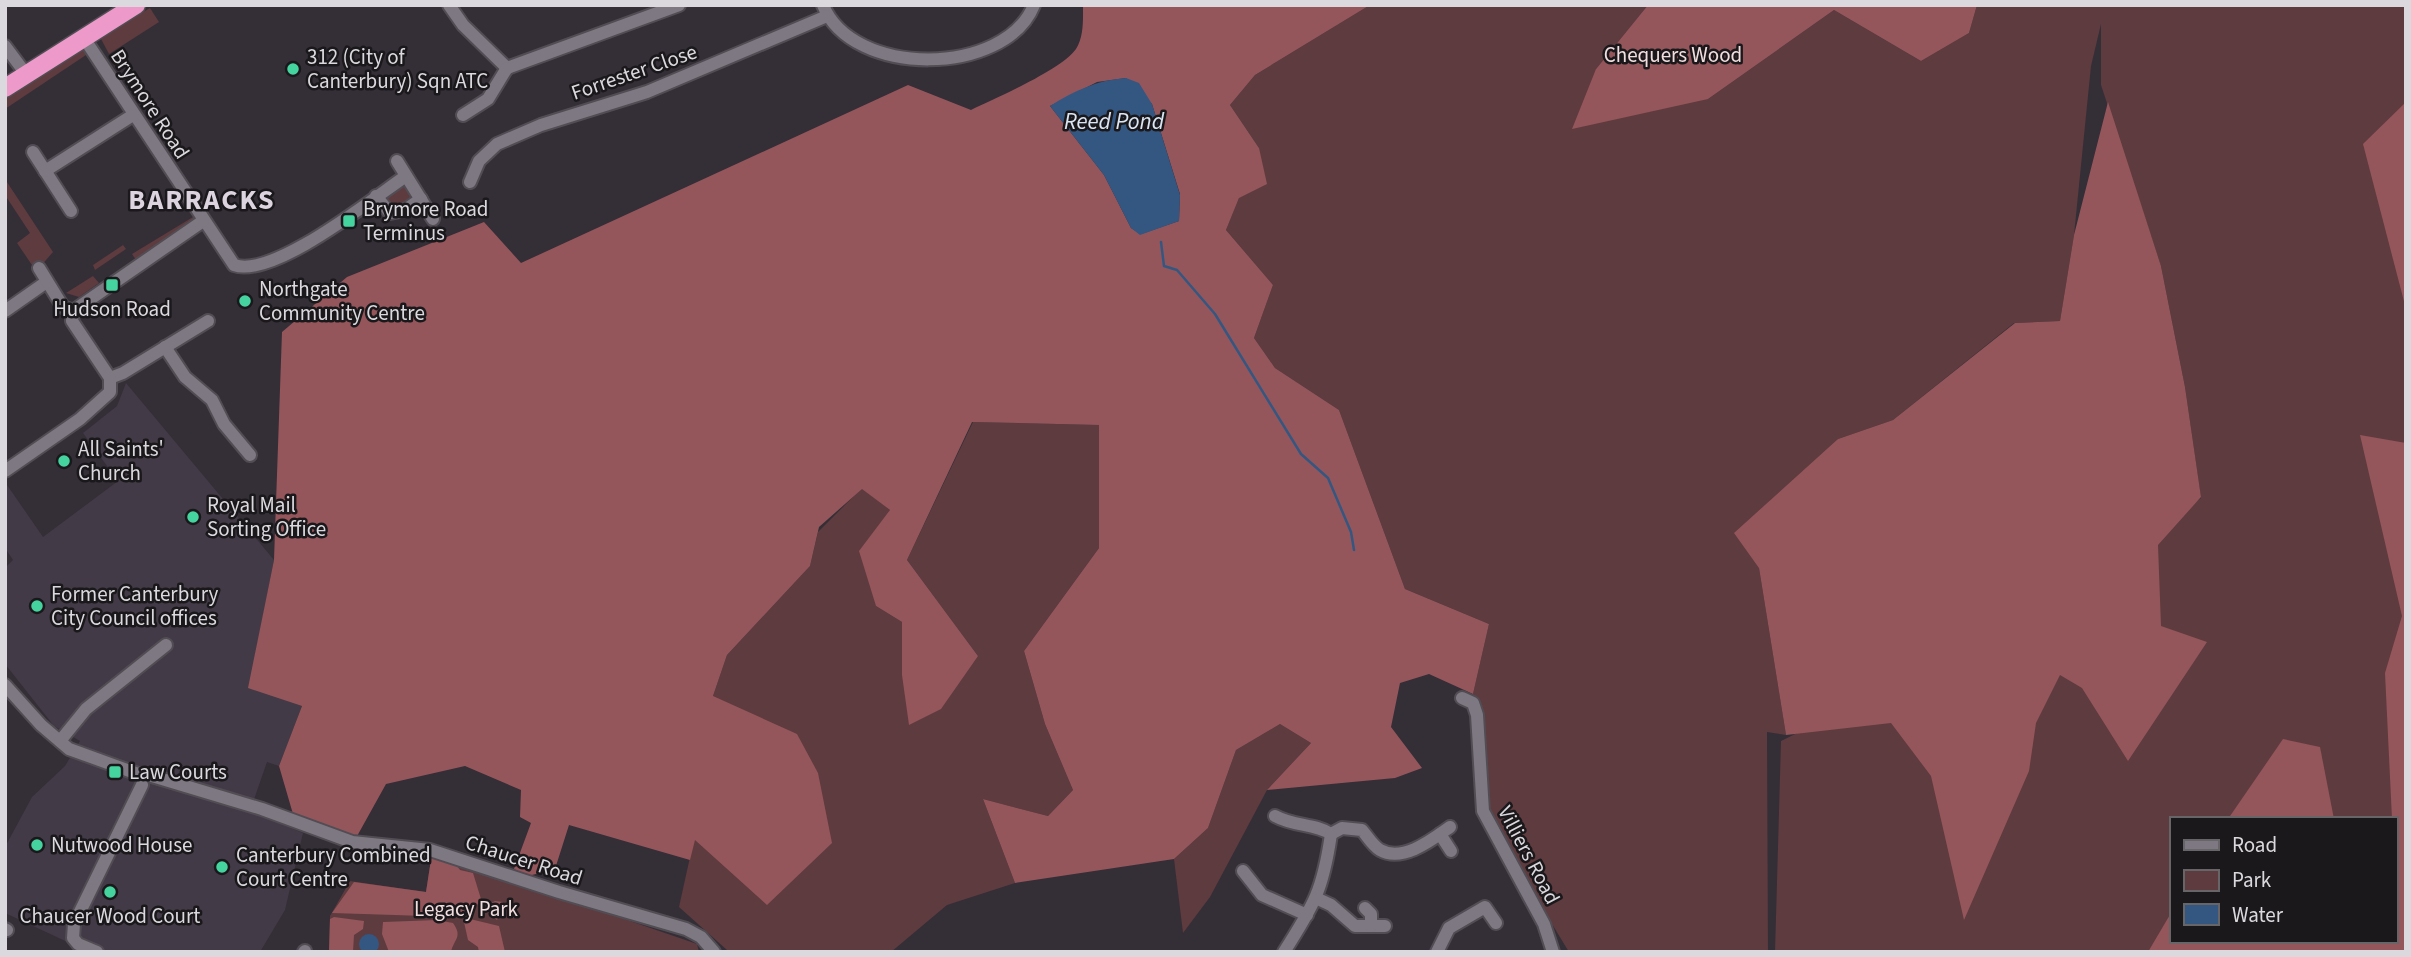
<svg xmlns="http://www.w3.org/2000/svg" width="2411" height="957" font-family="'Source Sans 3',sans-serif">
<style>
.built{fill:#423a46}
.green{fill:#5e3b3e;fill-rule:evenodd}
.forest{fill:#94565b;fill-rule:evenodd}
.water{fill:#345782}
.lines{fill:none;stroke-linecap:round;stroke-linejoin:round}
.stream{stroke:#345782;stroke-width:2.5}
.minor-casing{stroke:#524d54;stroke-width:16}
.highway-casing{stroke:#524d54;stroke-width:21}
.minor{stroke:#7e7882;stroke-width:12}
.highway{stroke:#ed99c9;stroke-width:18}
.poi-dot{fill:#45d49f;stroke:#1a181b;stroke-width:2.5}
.labels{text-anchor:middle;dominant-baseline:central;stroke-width:5;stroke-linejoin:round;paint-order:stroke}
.park-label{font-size:21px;fill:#f2dedf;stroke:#1a181b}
.poi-label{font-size:21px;fill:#dcd9de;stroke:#1a181b;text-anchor:start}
.street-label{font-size:21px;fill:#dcd9de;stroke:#1a181b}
.water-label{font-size:23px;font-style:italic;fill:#dbe6f4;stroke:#1a181b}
.district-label{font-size:28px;font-weight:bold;letter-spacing:2px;fill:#dcd5e0;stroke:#1a181b}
</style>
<rect width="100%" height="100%" fill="#342e37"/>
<path class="built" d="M126,383L274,560L249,687L302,706L279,766L267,762L250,811L303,833L285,910L260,952H89L5,913V847L32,797L65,766L80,741L54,726L5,664V568L13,560L5,548V482L43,537L118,481L83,433L117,406Z"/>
<g class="green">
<path d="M1370,5H1648L1596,69L1708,99L1834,10L1921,61L1969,33L1977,5H2406V952H1775L1781,741L2050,608L2201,498L2185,387L2161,266L2101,85V24L2091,66L2074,235L2060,321L2014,323L1893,420L1838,439L1759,568L1786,735L1767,732L1768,952H1569L1507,850L1485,805L1473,694L1489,624L1405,589L1339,410L1275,368L1254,338L1273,285L1226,230L1259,148L1230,105L1255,75ZM2171,819H2395V941H2171Z"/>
<path d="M150,8L159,22L109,54L100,37Z"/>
<path d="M84,38L92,51L5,109V88Z"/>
<path d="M5,179L53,252L39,268H34L17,243L30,233L5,195Z"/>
<path d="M401,185L406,186L412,200L410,204L390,209L385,197Z"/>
<path d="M193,217V224L138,263L132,254Z"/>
<path d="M123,245L126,249L95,270L93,265Z"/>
<path d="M93,276L99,283L79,297L66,293Z"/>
<path d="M973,422L1099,425V548L1024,651L1045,724L1073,790L1048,816L983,799L1015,883L947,905L891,952L727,950L679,907L694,839L713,696L727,655L810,566L818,532L862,488L890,510L876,606L902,622V675L978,656L907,560Z"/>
<path d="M1280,724L1311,743L1267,790L1210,897L1183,933L1174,859L1208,828L1236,750Z"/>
<path d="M432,853L697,944L699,952H329L330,916L350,881L426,892Z"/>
</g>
<g class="forest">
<path d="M1083,5H1370L1255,75L1230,105L1259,148L1267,184L1239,198L1226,230L1273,285L1254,338L1275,368L1339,410L1405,589L1489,624L1473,694L1429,674L1400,683L1391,727L1422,768L1395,778L1267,790L1311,743L1280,724L1236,750L1208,828L1174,859L1015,883L983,799L1048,816L1073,790L1045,724L1024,651L1099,548V425L972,422L907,560L978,656L941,709L909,725L902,675V622L876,606L859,551L890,510L862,489L819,527L810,566L727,655L713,696L797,734L818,773L832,843L767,905L695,840L690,860L569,825L555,869L528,876L514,869L531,823L520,817L521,790L465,766L386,784L356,838L293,814L279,766L302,706L248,688L274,560L282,332L347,277L484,222L521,263L908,85L971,110C996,98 1061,70 1076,49C1084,37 1083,19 1083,5ZM1126,78L1152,104L1180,194L1179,221L1141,234L1131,228L1104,175L1050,106L1097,82Z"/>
<path d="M1648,5H1977L1969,33L1921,61L1834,10L1708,99L1572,129L1596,69Z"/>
<path d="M2108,102L2161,266L2185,387L2201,497L2158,545L2161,626L2207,642L2128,761L2082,688L2060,675L2036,723L2029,771L1964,920L1931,776L1891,723L1786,735L1759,568L1734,533L1838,439L1893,420L2015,323L2060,321L2074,235Z"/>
<path d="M2406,102V309L2363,144Z"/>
<path d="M2360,435L2406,443V948L2404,952H2148L2171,913V941H2395V819H2392L2385,673L2402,616Z"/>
<path d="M2283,739L2320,747L2334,819H2228Z"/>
<path d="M432,853L454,862L460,870L473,873L481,899L472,913L456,917L332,913L354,882L426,892Z"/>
<path d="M495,901L503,902L505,906L497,920L482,908Z"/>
<path d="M334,917L364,921L363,929L354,935L353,952H329L330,919Z"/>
<path d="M470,919L499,926L505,952H479L478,947L468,940L464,922Z"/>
<path d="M437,920L453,923C463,937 454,939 451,952H389L382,934L383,922Z"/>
</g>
<g class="water">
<path d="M1126,78L1139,83L1152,104L1180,195L1179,221L1140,235L1131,228L1104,175L1050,106C1074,91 1097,80 1126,78Z"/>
<circle cx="369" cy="944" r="10"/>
</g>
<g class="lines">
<path class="stream" d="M1161,242L1164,266L1177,270L1215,314L1301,454L1328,478L1351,532L1354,550"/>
<defs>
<g id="minor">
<path d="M449,5L463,25L507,68L679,5"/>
<path d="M823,5C852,78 1005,77 1034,5"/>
<path d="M84,38L234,265C273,279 372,199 406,176"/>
<path d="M5,46L26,74"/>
<path d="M463,115L488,99L507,68"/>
<path d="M33,152L71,211"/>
<path d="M397,161L433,219"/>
<path d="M45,171L133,115"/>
<path d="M470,182L479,161L497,144L541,125L647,92L827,16"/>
<path d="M376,196L390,213L405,210L421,199"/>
<path d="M5,311L45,283"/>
<path d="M73,311L203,221"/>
<path d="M165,347L185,377L212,400L224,424L250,455"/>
<path d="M110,378L123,373L208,321"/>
<path d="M5,471L80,419L110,392V378L72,321L73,311L63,307L39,268"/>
<path d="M5,685L41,725L69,749L138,774"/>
<path d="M1462,698L1473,703L1477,715L1483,811L1544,924L1553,952"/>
<path d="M60,741L86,709L166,645"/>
<path d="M152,776L262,809L352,842L430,850L559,892L686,929L701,937L714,952"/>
<path d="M1275,816C1295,827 1314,823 1331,834L1342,828L1362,830C1367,836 1373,846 1380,850C1403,863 1433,839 1450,827"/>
<path d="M1440,834L1451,851"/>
<path d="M1243,871L1262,895L1307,915"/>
<path d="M1318,899L1331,905L1355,926H1385"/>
<path d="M1365,908L1371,914V926"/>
<path d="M5,929L7,930"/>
<path d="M97,952L78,944L73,938L74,924L142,785"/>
<path d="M304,952L305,951"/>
<path d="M1284,952C1314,905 1323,890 1331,834"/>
<path d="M1437,952L1449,928L1485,907L1496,923"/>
</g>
<path id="highway" d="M5,88L136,5"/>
</defs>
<use href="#minor" class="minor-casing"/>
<use href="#highway" class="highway-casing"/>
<use href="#minor" class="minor"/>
<use href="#highway" class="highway"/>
</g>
<g class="poi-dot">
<circle cx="293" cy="69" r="7"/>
<rect x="342" y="214" width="14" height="14" rx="3.5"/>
<rect x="105" y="278" width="14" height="14" rx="3.5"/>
<circle cx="245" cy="301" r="7"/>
<circle cx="64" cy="461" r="7"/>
<circle cx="193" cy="517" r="7"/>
<circle cx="37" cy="606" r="7"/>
<rect x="108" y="765" width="14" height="14" rx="3.5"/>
<circle cx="37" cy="845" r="7"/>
<circle cx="222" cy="867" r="7"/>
<circle cx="110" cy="892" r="7"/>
</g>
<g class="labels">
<g class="park-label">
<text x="1673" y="55">Chequers Wood</text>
<text x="466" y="909">Legacy Park</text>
</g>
<g class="poi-label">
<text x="307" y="57">312 (City of<tspan x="307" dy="24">Canterbury) Sqn ATC</tspan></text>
<text x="363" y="209">Brymore Road<tspan x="363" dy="24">Terminus</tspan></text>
<text x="259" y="289">Northgate<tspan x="259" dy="24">Community Centre</tspan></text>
<text x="112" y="309" text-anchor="middle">Hudson Road</text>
<text x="78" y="449">All Saints'<tspan x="78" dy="24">Church</tspan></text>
<text x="207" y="505">Royal Mail<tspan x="207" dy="24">Sorting Office</tspan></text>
<text x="51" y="594">Former Canterbury<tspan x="51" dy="24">City Council offices</tspan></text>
<text x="129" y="772">Law Courts</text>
<text x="51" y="845">Nutwood House</text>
<text x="236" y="855">Canterbury Combined<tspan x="236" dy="24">Court Centre</tspan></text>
<text x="110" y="916" text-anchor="middle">Chaucer Wood Court</text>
</g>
<g class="street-label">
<text transform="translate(634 72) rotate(-19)">Forrester Close</text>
<text transform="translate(150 104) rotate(57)">Brymore Road</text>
<text transform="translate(1529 855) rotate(62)">Villiers Road</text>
<text transform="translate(524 860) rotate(18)">Chaucer Road</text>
</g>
<g class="water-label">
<text x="1114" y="121">Reed Pond</text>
</g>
<g class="district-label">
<text x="202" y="200">BARRACKS</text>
</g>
</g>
<rect width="2411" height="957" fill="none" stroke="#dcd9de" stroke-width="14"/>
<rect x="2170" y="817" width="228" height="126" fill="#1a181b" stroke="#686569" stroke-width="2"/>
<rect x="2184" y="840" width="35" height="10" fill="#7e7882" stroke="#686569" stroke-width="2"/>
<text x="2232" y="852" font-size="21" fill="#dcd9de">Road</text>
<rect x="2184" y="870" width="35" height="21" fill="#5e3b3e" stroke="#686569" stroke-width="2"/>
<text x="2232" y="887" font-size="21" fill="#dcd9de">Park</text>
<rect x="2184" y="904" width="35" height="21" fill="#345782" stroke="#686569" stroke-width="2"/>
<text x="2232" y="922" font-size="21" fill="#dcd9de">Water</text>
</svg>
